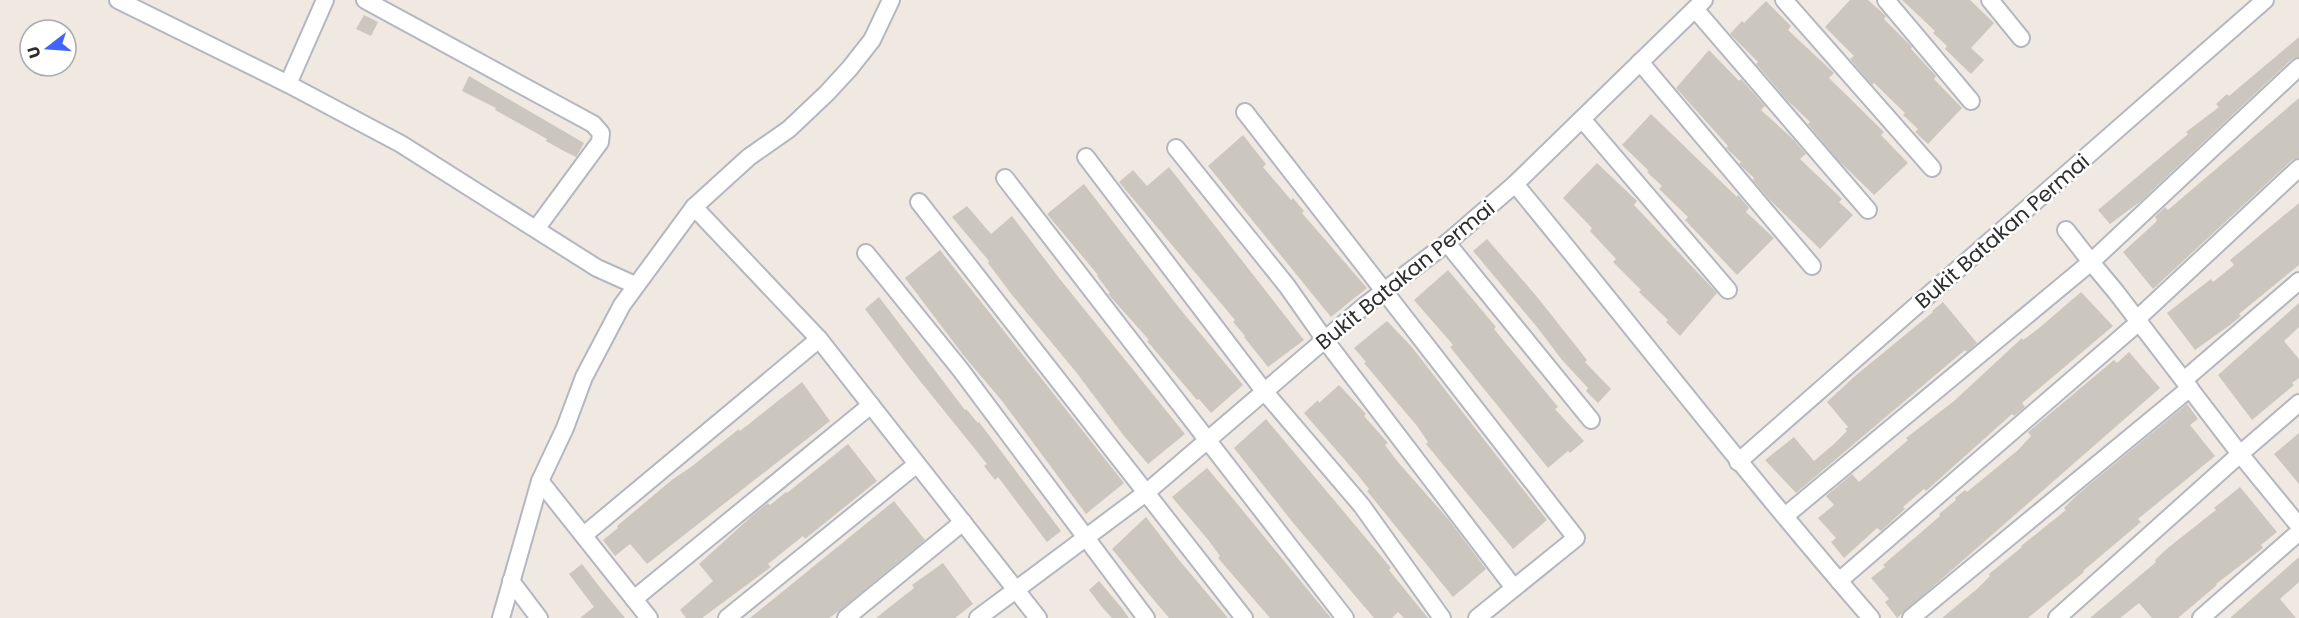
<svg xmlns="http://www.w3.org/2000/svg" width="2299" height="618" font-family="Poppins,sans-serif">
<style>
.building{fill:#cbc7bf}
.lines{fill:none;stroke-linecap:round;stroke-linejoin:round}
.minor-casing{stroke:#b4b7c1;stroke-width:20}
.minor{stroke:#fff;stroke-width:16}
.labels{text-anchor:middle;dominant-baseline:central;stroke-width:5;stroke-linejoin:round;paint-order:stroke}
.street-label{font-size:21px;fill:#2e2e2e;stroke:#fff}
</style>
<rect width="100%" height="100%" fill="#efe9e1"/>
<g class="building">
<path d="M1850,0H1868L1886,16L1884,19L1912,47L1911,49L1936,76L1934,79L1962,108L1928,144L1915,132L1918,129L1903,115L1905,113L1874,83L1872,85L1850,59L1854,56L1825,27Z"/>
<path d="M1902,0H1970L1994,23L1971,48L1984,60L1971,74L1945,49L1947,46L1933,33L1935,31Z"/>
<path d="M1766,1L1791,26L1788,30L1834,73L1829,78L1884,132L1881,135L1908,163L1874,195L1838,160L1808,124L1810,122L1787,100L1756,64L1758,62L1730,34L1742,21L1744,23Z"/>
<path d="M364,15L378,22L371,36L356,29Z"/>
<path d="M2299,37V57L2292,59L2141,201L2110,224L2098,210L2188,134L2186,132L2219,107L2216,104L2227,94L2229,96Z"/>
<path d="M1709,50L1739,81L1741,79L1765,106L1761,110L1793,139L1806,154L1800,159L1842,199L1839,202L1853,215L1820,249L1769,199L1753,180L1754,178L1739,164L1741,162L1726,148L1728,146L1676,88Z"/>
<path d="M469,76L584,143L578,154L576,157L562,150L546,141L547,139L495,110L496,108L462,91Z"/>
<path d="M2299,98V158L2292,160L2153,289L2123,252L2156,222L2157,220L2155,217L2165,207L2168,210Z"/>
<path d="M1651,114L1737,197L1738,195L1749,208L1746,212L1774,238L1737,275L1685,220L1688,217L1659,189L1662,186L1647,172L1649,171L1622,145Z"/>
<path d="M1243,135L1266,164L1263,167L1291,200L1293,198L1304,211L1302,213L1367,288L1331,317L1208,166Z"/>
<path d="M1597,163L1637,201L1634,205L1717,293L1680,336L1666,322L1668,320L1639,292L1641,290L1613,262L1616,259L1590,231L1592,228L1563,198Z"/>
<path d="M1169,167L1304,340L1268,367L1244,337L1245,336L1233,322L1235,320L1119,182L1133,170L1147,186Z"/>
<path d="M1084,184L1180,309L1243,385L1211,413L1199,399L1197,400L1147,341L1149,340L1108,294L1110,293L1097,276L1098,275L1047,214Z"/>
<path d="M2299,203V265L2239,314L2241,316L2230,325L2195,350L2167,313L2211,279L2213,282L2234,265L2230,260Z"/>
<path d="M967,206L991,234L1012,216L1059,278L1185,434L1148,464L1124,436L1076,372L1012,295L988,263L989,261L952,217Z"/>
<path d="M1487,239L1538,298L1587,360L1585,362L1611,389L1598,403L1586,391L1588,388L1562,360L1537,327L1473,251Z"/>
<path d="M940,250L1124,483L1086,514L1002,401L964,356L905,278Z"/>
<path d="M1448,270L1496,327L1494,329L1558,407L1555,409L1584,441L1570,453L1568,451L1548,468L1450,347L1453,345L1414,300Z"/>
<path d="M2081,292L2113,326L2022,403L2025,407L2014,416L2012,414L1926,491L1924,489L1903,507L1905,509L1881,531L1877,528L1844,558L1831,542L1836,538L1818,518L1834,505L1826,496L1852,474L1859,482L1908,440L1906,438L1954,401L2022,338L2023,340L2038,329Z"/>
<path d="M879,297L965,410L966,409L978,423L979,422L1061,531L1047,542L998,477L995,480L984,466L987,464L912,371L865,309Z"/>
<path d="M1943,302L1977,343L1967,352L1965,350L1796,493L1765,460L1794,437L1814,461L1834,444L1847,431L1845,429L1848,427L1827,402L1855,376L1933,312L1932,311Z"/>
<path d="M2299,303V327L2284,341L2299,359V378L2292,383L2294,385L2252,420L2218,375Z"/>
<path d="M1387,321L1411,346L1547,520L1513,549L1426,444L1428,442L1417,426L1364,363L1366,362L1354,348Z"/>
<path d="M2129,352L2160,388L1897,618L1885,602L1889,599L1871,578L1885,567L1883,565L1940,516L1939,514L1956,500L1955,498L1965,490L1967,492L2018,450L2031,436L2028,432L2114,360L2117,363Z"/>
<path d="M802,382L830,421L647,564L630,544L615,556L603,540L618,528L617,526L673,479L691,467L739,429L740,431Z"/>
<path d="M1339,385L1366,414L1364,416L1388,443L1385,445L1397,461L1449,520L1486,569L1453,597L1367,491L1369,489L1357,474L1304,413L1318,400L1319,403Z"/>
<path d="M2187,404L2198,419L2190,425L2215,456L2138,519L2141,522L2083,571L2084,572L2028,618H1942L1977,589L1990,576L1989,574L2022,547L2021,546L2066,510L2064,508L2078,494Z"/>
<path d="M1266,419L1391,568L1389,570L1428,618H1404L1398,612L1392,618H1374L1294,524L1234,448Z"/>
<path d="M2299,433V484L2274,454Z"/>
<path d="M848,444L877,481L805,539L803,536L768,564L771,567L702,618H686L680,610L713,581L699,564L753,515L768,503L770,505L786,492L787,493Z"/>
<path d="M1207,468L1230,495L1331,618H1270L1218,558L1220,556L1209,541L1172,497Z"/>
<path d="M2240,487L2277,532L2261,545L2263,548L2216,584L2217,585L2178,618H2152L2139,603L2120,618H2090L2156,562L2155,560L2169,547L2216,510L2214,508Z"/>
<path d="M894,501L925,540L839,611L829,618H750Z"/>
<path d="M1146,517L1179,560L1228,618H1169L1148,593L1112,549Z"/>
<path d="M2299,557V582L2280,599L2296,618H2230Z"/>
<path d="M943,563L973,604L955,618H876L914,588L912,585Z"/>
<path d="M582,564L602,590L625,618H580L594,607L569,574Z"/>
<path d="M1099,581L1121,607L1129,618H1112L1102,607L1089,590Z"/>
</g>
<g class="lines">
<defs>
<g id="minor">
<path d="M118,0L288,84L401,144L597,268L635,285"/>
<path d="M365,0L593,124L601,133L600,142L536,229"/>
<path d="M1784,0L1932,168"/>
<path d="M1886,0L1971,101"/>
<path d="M1990,0L2021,38"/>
<path d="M1695,9L1868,210"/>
<path d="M1640,62L1812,266"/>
<path d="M288,84L325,0"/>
<path d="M1245,112L1576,538L1477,618"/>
<path d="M1582,119L1728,290"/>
<path d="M1176,148L1287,286L1325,340L1514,588"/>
<path d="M1086,157L1264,391L1362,506L1442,618"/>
<path d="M1005,178L1345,618"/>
<path d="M1515,184L1704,0"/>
<path d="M919,202L1244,618"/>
<path d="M694,207L819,339L1038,618"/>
<path d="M2066,230L2091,262L2299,67"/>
<path d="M1447,243L1591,420"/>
<path d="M866,253L960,369L1146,618"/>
<path d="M2137,319L2299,168"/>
<path d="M2184,380L2299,281"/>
<path d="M1738,462L2265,0"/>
<path d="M540,481L649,618"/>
<path d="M1785,516L2091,262L2116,292L2240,454L2299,403"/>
<path d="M584,535L819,339"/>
<path d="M511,581L539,618"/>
<path d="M1839,581L2139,322"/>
<path d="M634,599L871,405"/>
<path d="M501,618L540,481L565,428L584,377L622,305L694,207L749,157L789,129L827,93L850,68L872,40L891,0"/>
<path d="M727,618L917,464"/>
<path d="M846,618L963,522"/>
<path d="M978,618L1147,492L1363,307L1447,243L1515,184C1634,328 1748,477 1871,618"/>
<path d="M1911,618L2190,388"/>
<path d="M2057,618L2240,454L2299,526"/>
<path d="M2201,618L2299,532"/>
</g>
</defs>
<use href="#minor" class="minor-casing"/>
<use href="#minor" class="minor"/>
</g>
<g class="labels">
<g class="street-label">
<text transform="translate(2002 231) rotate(-41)">Bukit Batakan Permai</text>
<text transform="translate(1405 275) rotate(-39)">Bukit Batakan Permai</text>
</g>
</g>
<g transform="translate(48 48) rotate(253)"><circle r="28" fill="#ffffff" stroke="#ababab" stroke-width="1.5"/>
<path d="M0-4.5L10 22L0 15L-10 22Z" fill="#4264fb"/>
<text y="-9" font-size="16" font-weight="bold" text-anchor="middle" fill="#2e2e2e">U</text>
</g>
</svg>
